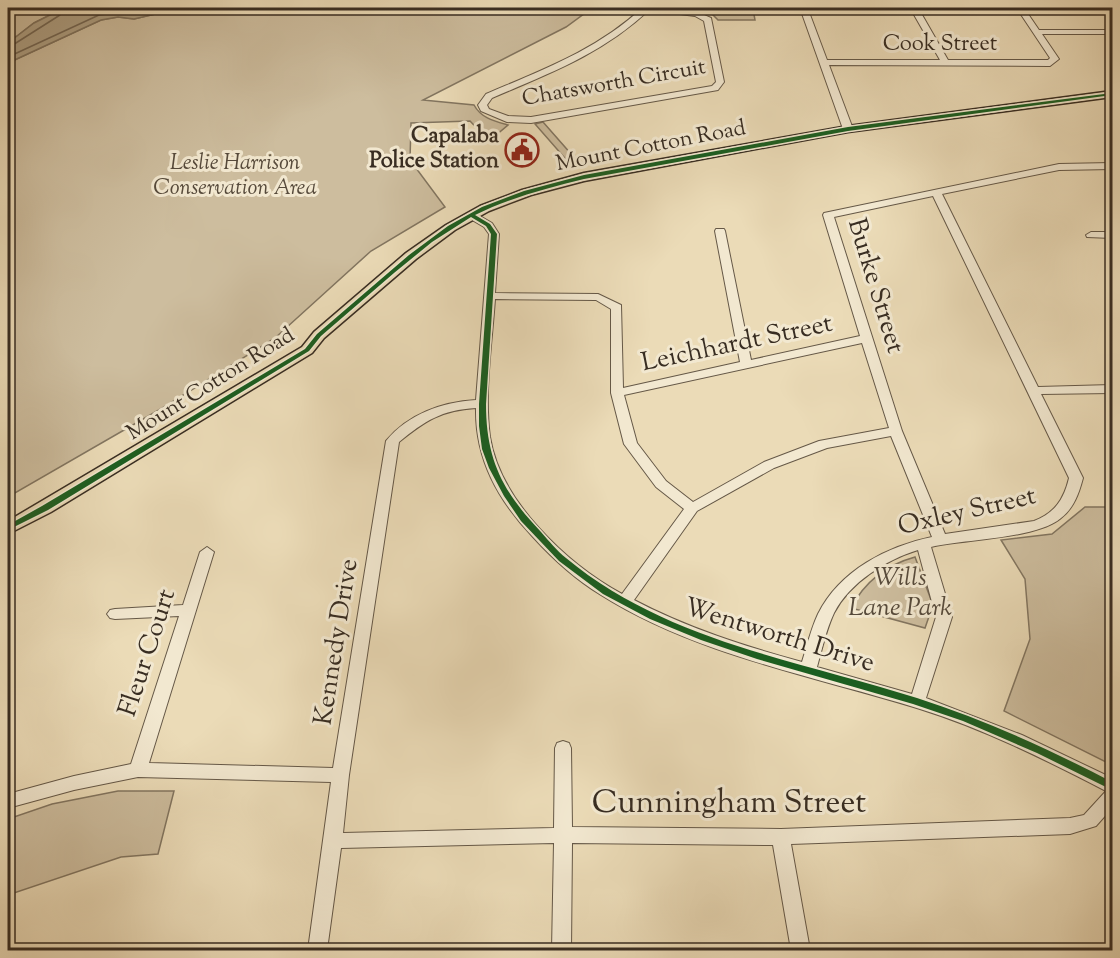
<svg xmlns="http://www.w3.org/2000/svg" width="1120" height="958" font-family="'Sorts Mill Goudy',serif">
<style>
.green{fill:#cdbd9e;stroke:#827560;stroke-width:1.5}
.water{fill:#aea084;stroke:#7f725d;stroke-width:1.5}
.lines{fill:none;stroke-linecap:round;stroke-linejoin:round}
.shore{stroke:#736653;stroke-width:1.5}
.minor-casing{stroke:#655847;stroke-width:2}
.major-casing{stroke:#382d22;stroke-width:3}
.minor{fill:#f2e8d0;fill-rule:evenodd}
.major{fill:#ebdbb7;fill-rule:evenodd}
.cycleway-casing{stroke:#f2e8d0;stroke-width:3}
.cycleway{fill:#1b5e20;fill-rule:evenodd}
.labels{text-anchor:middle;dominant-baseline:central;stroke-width:6;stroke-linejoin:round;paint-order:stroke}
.far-street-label{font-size:22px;fill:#382d22;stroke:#f2e8d0}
.far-poi-label{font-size:22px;font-weight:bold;fill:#382d22;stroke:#f2e8d0;text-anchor:end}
.far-park-label{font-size:22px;font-style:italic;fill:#564a3b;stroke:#f2e8d0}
.street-label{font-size:26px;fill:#382d22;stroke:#f2e8d0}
.park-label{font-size:26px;font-style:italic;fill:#564a3b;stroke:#f2e8d0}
.near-street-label{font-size:32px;fill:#382d22;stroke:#f2e8d0}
</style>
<rect width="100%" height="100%" fill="#ebdbb7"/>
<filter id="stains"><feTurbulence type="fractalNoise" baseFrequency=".00333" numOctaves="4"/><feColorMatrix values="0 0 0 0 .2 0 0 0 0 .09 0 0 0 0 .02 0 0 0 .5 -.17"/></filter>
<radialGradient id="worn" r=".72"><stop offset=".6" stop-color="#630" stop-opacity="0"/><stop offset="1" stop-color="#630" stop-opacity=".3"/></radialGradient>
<g class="green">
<path d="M8,8H64L34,23L8,43Z"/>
<path d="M181,8H592L566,27L423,100L474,105C481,118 494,121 508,125L489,141L470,121L411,123L410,160L445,207L371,251L275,338L164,407L8,497V261L13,252L8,253V63L101,20L118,17L134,19Z"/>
<path d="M703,8H791L792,9H753L755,20H718L712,14L699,11Z"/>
<path d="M543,122L579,163L570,164L535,124Z"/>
<path d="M1085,507H1112V765L1004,711L1030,639L1025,579L1001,540L1052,534Z"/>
<path d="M915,557L933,605L925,628L851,608C865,581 886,565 915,557Z"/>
<path d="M118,791H174L158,854L121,857L8,895V819L52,804Z"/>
</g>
<path class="water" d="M64,8H181L134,19L118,17L101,20L8,63V43L34,23Z"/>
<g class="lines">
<g class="shore">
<path d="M8,48L60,15L63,8"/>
<path d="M8,57L99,15L155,8"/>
</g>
<defs>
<g id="minor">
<path d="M642,8C665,8 690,7 711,18L724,82L718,90L531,123L507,122L481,111L478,105L486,94C542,70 597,50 642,8ZM649,10L695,16L704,21L716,82L712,86L531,117L508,116L489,109L487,105L492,98C550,73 602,54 649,10Z"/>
<path d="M800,8H1024L1039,30H1112V34H1042L1059,59L1050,66L829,65L853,129L848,132L843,129ZM809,12L913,13L940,60H827ZM921,13H1020L1050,58L1048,60H948Z"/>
<path d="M1112,163V169L1059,170L942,194L1038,387L1112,385V393L1041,394L1083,478C1079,493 1074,508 1061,518C1037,539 965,539 931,547L952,617L926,698L1022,735L1112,778V808L1096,826L1070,834L791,844L810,950H791L773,845L572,843L571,950H552L554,843L341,848L327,950H308L331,782L138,777L74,790L8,808V794L74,776L131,764L179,616L115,619L110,618L107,614L110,610L115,609L183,605L200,552L207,547L214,552L149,763L333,768L386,441C408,414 442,402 476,400L489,234L484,227L467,217V213H475L492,223L499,234L495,293L598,294L621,305L623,388L740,362L715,231L716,229H724L725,231L751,360L860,336L823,215L824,213L1059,164ZM933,196L1069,478C1064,499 1055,513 1034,521L945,534L902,431L834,217ZM495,299L596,300L611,309V393L624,444L656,487L684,509L622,594C567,564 500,501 490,437C484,392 492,344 495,299ZM862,343L889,428L819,441L764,462L693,502L666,481L637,443L624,395ZM476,408C475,459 498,500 533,537C553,559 575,579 601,595C696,655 814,676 920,709C984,729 1046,760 1106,791L1084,815L1070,818L781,829L572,827L571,748L569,743L563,741L557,743L555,748L554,828L343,833L349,775L399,442C425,421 441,410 476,408ZM891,436L932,537C888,546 840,570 818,614C811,629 807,646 802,662C744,646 687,628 634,600L697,511L774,468L827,448ZM918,550L936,617L912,694L817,667C822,649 826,630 834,613C850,582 886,560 918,550Z"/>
<path d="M1091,232H1112V238L1087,237L1086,235Z"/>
</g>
<path id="major" d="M1112,91V97L848,132L584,181L531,195L489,211L455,230L416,259L324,338L312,353L51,512L8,534V521L302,347L314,332L406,253L446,225L480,206L522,190L584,173L848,126Z"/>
</defs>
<use href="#minor" class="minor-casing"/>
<use href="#major" class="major-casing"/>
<use href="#minor" class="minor"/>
<use href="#major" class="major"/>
<defs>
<path id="cycleway" d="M1112,93V95L848,131L584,179C547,188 510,198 475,215L490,224L497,234L486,404C486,460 503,492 541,532C549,541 557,551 566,558C666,641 797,660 917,698C985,720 1049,749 1112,782V790L1037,753L963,721L913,704L757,659L701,640L650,619L603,594L559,561L521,521L504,496L489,468L482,449L479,426V404L491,234L486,226L471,217L432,242L394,273L321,336L309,351L48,510L8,530V525L42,506L305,349L317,334L409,255L448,226L482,207L524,191L584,175L848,127Z"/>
</defs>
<use href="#cycleway" class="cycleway-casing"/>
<use href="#cycleway" class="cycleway"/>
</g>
<defs>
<symbol id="civic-ring" viewBox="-11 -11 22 22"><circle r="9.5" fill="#f2e8d0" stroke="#8f2418" stroke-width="1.5"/><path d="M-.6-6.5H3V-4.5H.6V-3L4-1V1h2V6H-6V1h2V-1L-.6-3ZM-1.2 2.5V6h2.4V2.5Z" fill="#8f2418"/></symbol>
</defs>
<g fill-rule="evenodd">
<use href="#civic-ring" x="503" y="131" width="38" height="38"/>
</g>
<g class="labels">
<g class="far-street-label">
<text x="940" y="45">Cook Street</text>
<text transform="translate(614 84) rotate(-10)">Chatsworth Circuit</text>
<text transform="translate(651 147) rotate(-11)">Mount Cotton Road</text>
<text transform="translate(211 385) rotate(-32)">Mount Cotton Road</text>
</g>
<g class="far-poi-label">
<text x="499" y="137">Capalaba<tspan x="499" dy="25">Police Station</tspan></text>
</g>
<g class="far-park-label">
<text x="235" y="164">Leslie Harrison<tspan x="235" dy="25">Conservation Area</tspan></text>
</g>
<g class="street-label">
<text transform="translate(875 286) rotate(73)">Burke Street</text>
<text transform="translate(737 344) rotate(-12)">Leichhardt Street</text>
<text transform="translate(967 512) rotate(-13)">Oxley Street</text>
<text transform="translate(779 636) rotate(17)">Wentworth Drive</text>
<text transform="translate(337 642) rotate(-81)">Kennedy Drive</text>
<text transform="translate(148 653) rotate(-72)">Fleur Court</text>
</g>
<g class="park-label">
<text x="900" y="578">Wills<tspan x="900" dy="30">Lane Park</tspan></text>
</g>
<g class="near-street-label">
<text x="729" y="804">Cunningham Street</text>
</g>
</g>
<rect width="1120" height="958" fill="none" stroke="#ebdbb7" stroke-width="30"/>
<rect x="9" y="9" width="1102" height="940" fill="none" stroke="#382d22" stroke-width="3"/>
<rect x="15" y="15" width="1090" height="928" fill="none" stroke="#382d22" stroke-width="1.5"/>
<rect width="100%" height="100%" filter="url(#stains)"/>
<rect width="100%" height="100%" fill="url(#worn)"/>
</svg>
